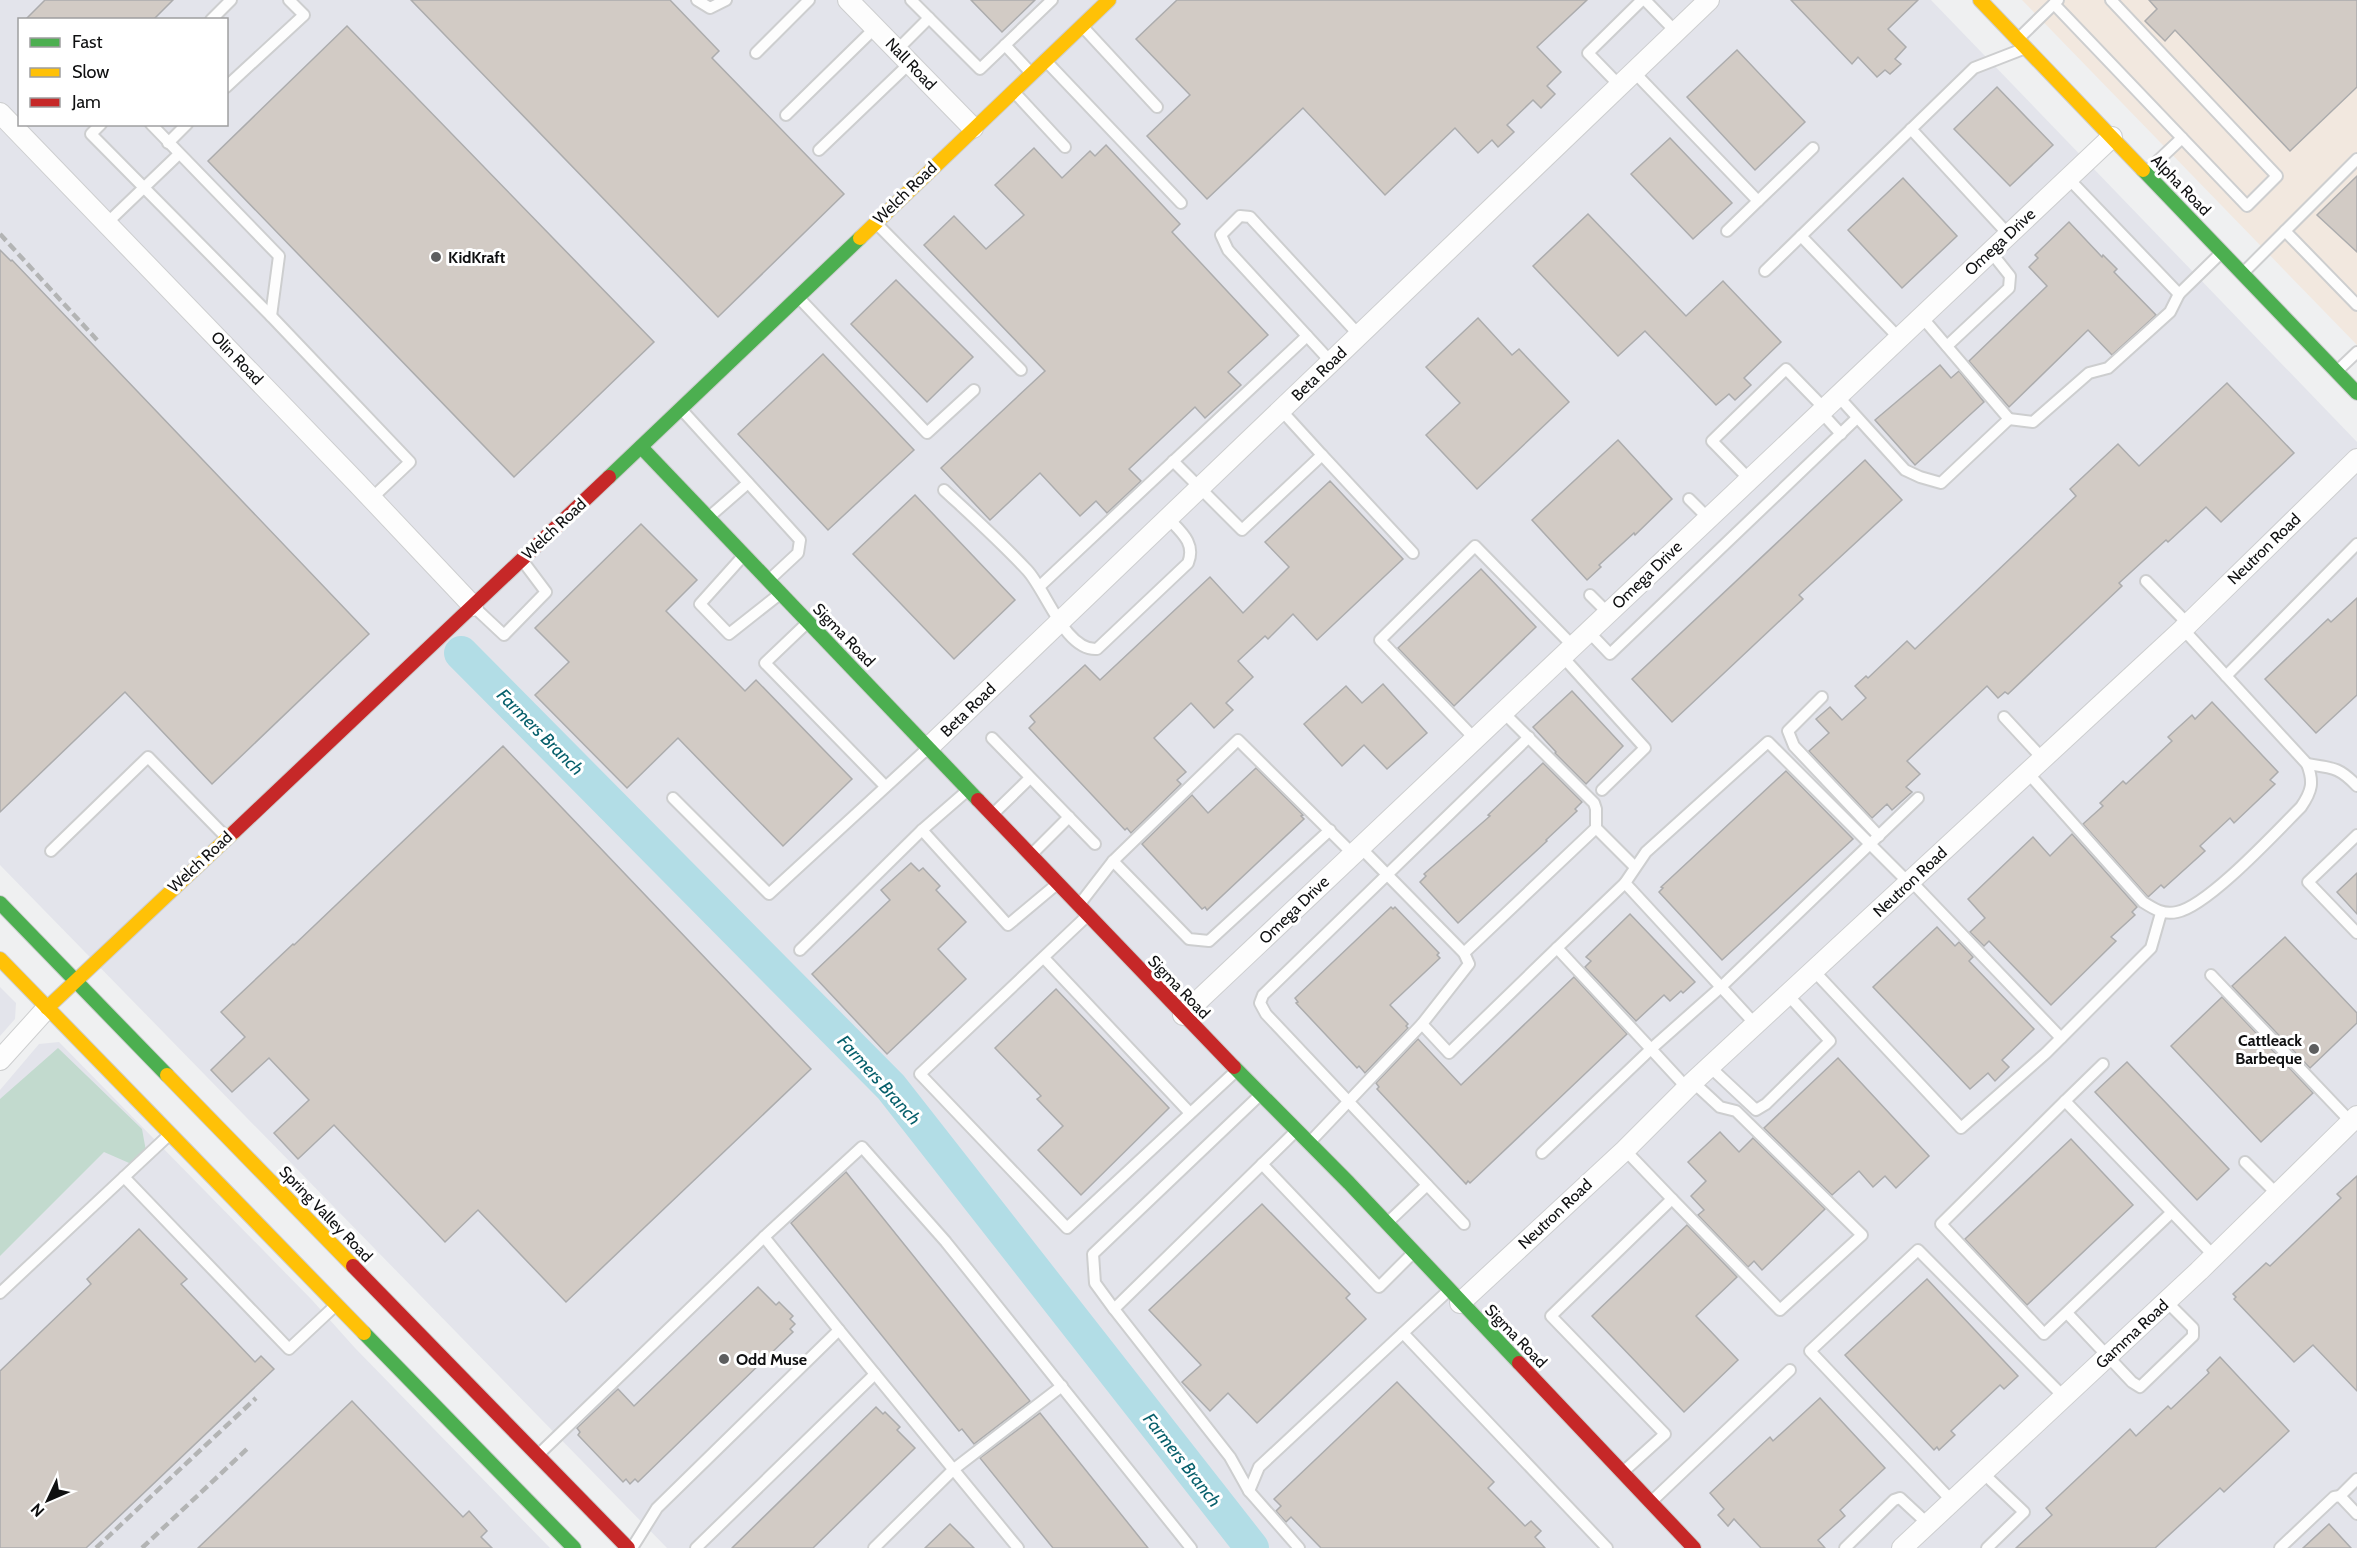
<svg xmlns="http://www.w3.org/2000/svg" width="2357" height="1548" font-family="Cabin,sans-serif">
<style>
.built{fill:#e3e4eb;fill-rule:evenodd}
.industrial{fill:#f2e8df}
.green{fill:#c2dace}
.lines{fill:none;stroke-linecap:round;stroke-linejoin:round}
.river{stroke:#b2dde6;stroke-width:34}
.building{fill:#d2cbc5;stroke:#acacad;stroke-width:1.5}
.lane-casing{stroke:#cdcecf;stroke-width:14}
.street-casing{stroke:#cdcecf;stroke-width:22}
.fast-casing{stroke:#cdcecf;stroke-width:16}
.slow-casing{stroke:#cdcecf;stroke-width:16}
.jam-casing{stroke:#cdcecf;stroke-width:16}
.lane{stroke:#fdfdfd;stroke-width:10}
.street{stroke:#fdfdfd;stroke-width:20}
.fast{stroke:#4caf50;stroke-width:14}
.slow{stroke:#ffc107;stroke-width:14}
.jam{stroke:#c62828;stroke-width:14}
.rail{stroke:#b3b4b4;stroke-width:4.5;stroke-dasharray:9 4.5;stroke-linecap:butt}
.poi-dot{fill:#5d5e5f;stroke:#fff;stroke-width:2}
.labels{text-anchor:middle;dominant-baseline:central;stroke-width:6;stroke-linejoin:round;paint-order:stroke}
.street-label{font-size:16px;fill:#0f1011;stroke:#fff}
.poi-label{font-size:16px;font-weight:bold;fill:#0f1011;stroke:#fff;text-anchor:start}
.water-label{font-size:18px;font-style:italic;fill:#065f6b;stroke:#fff}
</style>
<rect width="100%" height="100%" fill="#eff0f1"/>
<g class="built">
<path d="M0,0H1931L2357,442V1548H667L0,865ZM20,20H226V124H20Z"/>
<path d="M0,987L16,1003L15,1019L0,1036Z"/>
<path d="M59,1042L312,1300L355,1348L550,1548H0V1090L39,1044Z"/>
</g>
<path class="industrial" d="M2022,0H2357V345Z"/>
<path class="green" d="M58,1048L142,1129L146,1151L136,1166L104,1152L0,1256V1099Z"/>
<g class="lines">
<path class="river" d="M461,653L891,1087L1252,1548"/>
</g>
<g class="building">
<path d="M45,0H173L153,20H25Z"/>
<path d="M411,0H670L719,51L712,58L844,194L718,317Z"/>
<path d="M971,0H1035L1002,32Z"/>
<path d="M1177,0H1587L1537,47L1561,72L1547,86L1555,94L1541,108L1533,100L1507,125L1514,132L1498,147L1492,140L1478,153L1455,128L1385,195L1303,108L1207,199L1147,136L1190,95L1136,39Z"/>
<path d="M1791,0H1918L1888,29L1906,47L1895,59L1901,64L1890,74L1885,70L1877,77L1858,57L1852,64Z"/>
<path d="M2149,0H2357V87L2290,151L2175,30L2165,41L2145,21L2157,9Z"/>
<path d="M347,26L654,342L514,477L208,161Z"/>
<path d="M1737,50L1805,122L1755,170L1687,97Z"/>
<path d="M1997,87L2053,145L2010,186L1954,129Z"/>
<path d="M1670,138L1732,203L1693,239L1631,174Z"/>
<path d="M1106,145L1180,224L1172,232L1268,335L1228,372L1241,385L1205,418L1195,407L1129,469L1141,481L1107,513L1096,501L1080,516L1040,473L990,520L941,468L1045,371L924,245L954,216L986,249L1024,215L995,185L1034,148L1062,178L1090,151L1095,156Z"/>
<path d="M2357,176V252L2317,215Z"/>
<path d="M1903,178L1957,236L1902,288L1848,230Z"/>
<path d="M1588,214L1686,316L1723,281L1781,342L1744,378L1751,385L1735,400L1729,394L1716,405L1645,331L1618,356L1533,266Z"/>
<path d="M2069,222L2102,257L2103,255L2117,269L2114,272L2156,315L2112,355L2088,330L2009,407L1969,361L2047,286L2029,267L2038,258L2035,255Z"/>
<path d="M0,250L11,261L12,260L369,634L212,784L125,692L0,812Z"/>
<path d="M896,280L973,357L927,402L851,324Z"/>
<path d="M1478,318L1512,355L1519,349L1569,402L1477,489L1426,435L1460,403L1426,367Z"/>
<path d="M823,354L914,450L828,530L738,434Z"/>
<path d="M1940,365L1951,378L1959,371L1984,402L1915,465L1875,420Z"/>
<path d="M2227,383L2294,453L2221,522L2206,507L2168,542L2166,540L2119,583L2122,586L2008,694L2005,692L1998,698L1987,686L1907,761L1920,774L1906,787L1912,792L1892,810L1887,804L1872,818L1809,751L1829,733L1816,719L1830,707L1842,720L1866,698L1855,686L1866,676L1868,678L1907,641L1915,649L2076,496L2070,489L2118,444L2139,466Z"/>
<path d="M1618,440L1672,499L1635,535L1634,533L1599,565L1601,567L1587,580L1532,520Z"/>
<path d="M1865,460L1902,500L1799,595L1803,599L1672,722L1632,679Z"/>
<path d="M1330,481L1403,559L1317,640L1293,614L1268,639L1265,636L1238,661L1253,677L1226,703L1233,710L1214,728L1191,703L1154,738L1186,772L1177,780L1181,784L1131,833L1127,828L1125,830L1029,728L1035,722L1030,716L1085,665L1100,680L1210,577L1243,613L1289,567L1265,542Z"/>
<path d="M915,495L1015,600L954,659L853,554Z"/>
<path d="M641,524L697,580L666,611L745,691L756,680L852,779L783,846L678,738L627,788L535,695L569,662L535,628Z"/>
<path d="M1481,569L1536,627L1454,706L1398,648Z"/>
<path d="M2357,598V695L2316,733L2265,679L2328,619L2331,622Z"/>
<path d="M1383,684L1427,733L1387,769L1364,745L1342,766L1304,724L1346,686L1362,703Z"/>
<path d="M1572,691L1623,746L1586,784L1555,753L1556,752L1533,727Z"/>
<path d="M2212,702L2278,772L2270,780L2275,784L2234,823L2230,818L2200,846L2205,851L2164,888L2161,885L2148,897L2083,824L2103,806L2100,803L2123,781L2126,784L2172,741L2168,737L2192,715L2195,719Z"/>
<path d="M503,746L811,1069L566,1302L478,1210L445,1242L334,1125L298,1159L274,1133L309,1100L269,1058L232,1092L211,1070L245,1037L221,1012L293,944L294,945Z"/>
<path d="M1543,763L1582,802L1575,809L1577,811L1546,840L1547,841L1458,923L1420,882L1426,876L1424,874L1490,816L1488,815Z"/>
<path d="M1256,768L1303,815L1301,816L1304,819L1207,910L1205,907L1202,909L1142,844L1192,795L1208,813Z"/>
<path d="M1786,771L1853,839L1722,960L1659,892L1663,888L1661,887Z"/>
<path d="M2072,834L2137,907L2132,912L2135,915L2111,937L2116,941L2051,1005L1989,941L1984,946L1970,932L1985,918L1968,899L2033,837L2050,856Z"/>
<path d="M911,863L919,871L923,868L940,886L936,890L966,922L938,949L966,979L887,1054L812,974L890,900L881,890Z"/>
<path d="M2357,873V914L2337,892Z"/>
<path d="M1391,907L1393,909L1395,907L1439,953L1437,955L1440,958L1390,1005L1408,1024L1406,1026L1408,1028L1365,1073L1359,1066L1357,1068L1296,1003L1298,1002L1295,998Z"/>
<path d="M1630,914L1695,982L1683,993L1681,991L1670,1001L1664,995L1636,1021L1585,967L1591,961L1586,957Z"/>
<path d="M1937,927L1955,946L1959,942L1973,957L1969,961L2034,1029L2002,1060L2009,1067L1995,1081L1988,1073L1970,1089L1873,987Z"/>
<path d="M2285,937L2357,1013V1023L2310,1068L2232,986Z"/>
<path d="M1574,977L1627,1034L1470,1183L1468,1181L1466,1184L1377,1089L1379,1087L1376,1083L1418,1039L1461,1085Z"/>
<path d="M1056,989L1169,1108L1081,1195L1038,1150L1063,1126L1037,1099L1041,1096L995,1048Z"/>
<path d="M2222,997L2313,1093L2261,1142L2171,1046Z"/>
<path d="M1838,1058L1929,1156L1896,1188L1885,1176L1873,1187L1859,1171L1832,1195L1764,1128Z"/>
<path d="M2127,1062L2229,1169L2197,1200L2095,1092Z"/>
<path d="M1720,1132L1739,1152L1753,1138L1825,1209L1762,1270L1754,1261L1748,1267L1698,1215L1704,1210L1691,1196L1706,1181L1688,1162Z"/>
<path d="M2071,1139L2133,1205L2027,1305L1965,1239Z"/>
<path d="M846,1172L1030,1401L974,1444L962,1429L959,1431L791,1223Z"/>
<path d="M2357,1176V1391L2313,1345L2294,1362L2234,1299L2236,1297L2233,1294L2266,1263L2270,1266L2341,1198L2337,1194Z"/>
<path d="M1262,1204L1350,1294L1346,1298L1366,1319L1257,1423L1228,1393L1210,1411L1182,1382L1201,1365L1149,1310Z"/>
<path d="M1687,1225L1737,1277L1696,1316L1738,1360L1684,1412L1592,1316Z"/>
<path d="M139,1229L187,1279L181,1284L255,1362L261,1356L274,1369L86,1548H0V1371L91,1284L87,1279Z"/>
<path d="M1927,1279L2018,1376L2004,1389L2000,1385L1951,1431L1955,1435L1939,1450L1937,1447L1934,1450L1845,1355Z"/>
<path d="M758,1287L776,1305L779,1302L793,1316L790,1319L795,1324L790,1329L793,1332L638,1482L635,1479L630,1484L626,1479L623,1482L578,1435L580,1432L577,1428L618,1389L634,1406Z"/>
<path d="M2220,1357L2289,1431L2224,1492L2220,1488L2155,1548H2016L2052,1515L2046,1508L2130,1429L2136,1436L2168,1406L2171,1409L2209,1373L2207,1370Z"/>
<path d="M1397,1382L1494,1482L1488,1488L1525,1526L1531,1521L1541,1531L1535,1537L1545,1548H1321L1291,1517L1286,1522L1276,1511L1281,1506L1274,1499Z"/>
<path d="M1820,1398L1885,1468L1840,1510L1845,1516L1818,1540L1825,1548H1761L1734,1519L1728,1526L1718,1515L1724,1509L1710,1493L1770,1437L1773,1441Z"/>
<path d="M352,1401L463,1517L469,1511L487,1531L481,1537L492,1548H198Z"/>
<path d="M876,1407L883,1414L885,1412L900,1427L897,1430L915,1448L813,1548H732Z"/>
<path d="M1040,1413L1148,1548H1053L980,1458Z"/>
<path d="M950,1524L974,1548H925Z"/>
<path d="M2329,1524L2351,1548H2303Z"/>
</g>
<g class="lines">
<defs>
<g id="lane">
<path d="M697,0L710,8L726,0"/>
<path d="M911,0L980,69L1052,0"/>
<path d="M1645,0L1676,32"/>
<path d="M2054,4L2247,206L2277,176L2111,0"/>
<path d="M211,20L231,0"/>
<path d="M1082,26L1157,107"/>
<path d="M2018,39L2058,0"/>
<path d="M1005,45L1031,73"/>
<path d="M897,50L929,18"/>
<path d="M756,53L809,0"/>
<path d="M1045,60L1181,203"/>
<path d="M1634,72L1758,201L1813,148"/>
<path d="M1620,86L1588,53L1642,0"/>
<path d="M226,87L304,15L289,0"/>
<path d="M1015,93L1065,147"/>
<path d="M786,115L875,28"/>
<path d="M101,124L91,134L271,316L410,462L372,498"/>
<path d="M151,124L279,256L271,316"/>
<path d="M1911,129L2008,234"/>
<path d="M168,143L187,124"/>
<path d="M819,150L910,63"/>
<path d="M2146,172L2182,138"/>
<path d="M2068,178L2179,294L2220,254"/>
<path d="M107,223L179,154"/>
<path d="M876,223L1021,370"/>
<path d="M1727,231L1758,201"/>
<path d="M2285,231L2357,305"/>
<path d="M1801,236L1898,337"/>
<path d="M1765,271L1974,68L2023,49"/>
<path d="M2243,273L2357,159"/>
<path d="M798,297L927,433L974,390"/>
<path d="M1947,346L2009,288L2010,276L1990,251"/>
<path d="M1331,362L1228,250L1221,235L1240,216L1250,217L1359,335"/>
<path d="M2337,371L2357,352"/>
<path d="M1837,395L1905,470L1920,477L1941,483L2009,419L1921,316"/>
<path d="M681,409L800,540L798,553L769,580"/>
<path d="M1820,411L1841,434"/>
<path d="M2009,419L2033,422L2089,373L2108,368L2170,312L2179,294"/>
<path d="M1322,455L1413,553"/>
<path d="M1173,461L1242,530L1322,455L1281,410"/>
<path d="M1749,479L1712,441L1786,369L1824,408"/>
<path d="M944,490C972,516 1001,542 1027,570C1046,590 1065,651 1097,649L1188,563C1196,543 1181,532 1168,518"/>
<path d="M1689,499L1708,518"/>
<path d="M709,517L748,483"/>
<path d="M744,555L700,604L729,634L781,593"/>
<path d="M2146,581L2188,624"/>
<path d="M1040,586L1307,336"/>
<path d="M1590,595L1608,613"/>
<path d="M473,606L504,635L546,592L522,560"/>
<path d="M808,622L765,663L885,786"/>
<path d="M1588,631L1610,654L1857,418"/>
<path d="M1562,656L1645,748L1602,790"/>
<path d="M2226,676L2357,544"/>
<path d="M1822,697L1788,731L1794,746L1879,836"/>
<path d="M2004,717L2043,759"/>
<path d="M992,738L1095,844"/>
<path d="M1475,739L1380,640L1475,546L1573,646"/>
<path d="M2307,764C2333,768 2339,767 2357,786"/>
<path d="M2028,773L2143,902C2154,909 2163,915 2177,912C2208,906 2276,832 2301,807C2312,791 2314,782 2307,764L2183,629"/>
<path d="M968,790L922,830L1008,925L1057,884"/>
<path d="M673,798L769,894L928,748"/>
<path d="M993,814L1030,778"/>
<path d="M1596,828L1635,867"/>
<path d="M2357,835L2308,882L2357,933"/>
<path d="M1360,847L1464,953L1469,964L1422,1024"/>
<path d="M51,851L148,757L226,837"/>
<path d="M1031,855L1069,817"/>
<path d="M1113,861L1189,939L1209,941L1330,830"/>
<path d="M1911,881L2061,1038"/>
<path d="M1625,883L1646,852L1768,742L1909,883"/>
<path d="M1079,905L1113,861L1238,740L1353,854"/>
<path d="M1087,916L920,1074L1067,1228L1236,1071"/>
<path d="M1557,948L1625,883L1721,987L1651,1049L1687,1088"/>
<path d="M800,950L922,830"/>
<path d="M1464,953L1596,828V809L1594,803L1503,712"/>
<path d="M1044,958L1190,1113"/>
<path d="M1814,971L1961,1128L2046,1053L2151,948L2161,913"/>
<path d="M2211,975L2351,1122"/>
<path d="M1756,1025L1721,987L1918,798"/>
<path d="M2103,1064L2065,1101L2214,1256"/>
<path d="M1710,1067L1756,1110L1766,1104L1830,1041L1788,995"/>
<path d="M2065,1101L1941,1224L2044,1334L2171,1213"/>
<path d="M1310,1142L1422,1024L1449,1053L1557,948L1651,1049L1542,1153"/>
<path d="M2245,1162L2277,1194"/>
<path d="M1262,1164L1379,1287L1413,1253"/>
<path d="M124,1177L289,1349L336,1305"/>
<path d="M1672,1199L1780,1310L1862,1235L1736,1111L1720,1107L1693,1082"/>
<path d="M1387,1223L1427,1185"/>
<path d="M1464,1224L1266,1014L1260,1003L1263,995L1529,737"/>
<path d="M764,1237L862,1147L946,1242L1191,1548"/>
<path d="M0,1293L170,1134"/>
<path d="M1114,1309L1095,1283L1093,1254L1260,1095"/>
<path d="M2067,1313L2132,1382L2140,1387L2193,1336V1328L2166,1301"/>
<path d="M1403,1333L1607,1548"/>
<path d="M875,1374L1018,1548"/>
<path d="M539,1454L764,1237L839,1330"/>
<path d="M1623,1472L1665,1434L1551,1316L1672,1199L1625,1150"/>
<path d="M1983,1473L2024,1512L1987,1548"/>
<path d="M1249,1491L1230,1457L1114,1309L1296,1131"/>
<path d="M2340,1496L2357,1479"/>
<path d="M1952,1501L1810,1351L1918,1250L2064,1397"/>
<path d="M1651,1502L1790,1370"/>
<path d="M632,1548L657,1508L839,1330L875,1374L696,1548"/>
<path d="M874,1548L954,1469L1062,1386"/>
<path d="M1299,1548L1249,1491L1259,1467L1448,1291"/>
<path d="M1845,1548L1894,1500L1900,1498L1928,1524"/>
<path d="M2280,1548L2334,1497L2340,1496L2357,1514"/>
</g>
<g id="street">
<path d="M848,0L973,128"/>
<path d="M0,113L356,482L473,606"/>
<path d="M929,747L1709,0"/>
<path d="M1183,1015L2112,137"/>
<path d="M0,1060L47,1008"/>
<path d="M1460,1303L1625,1150L1693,1082L2183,629L2357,459"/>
<path d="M1902,1548L2199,1271L2357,1116"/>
</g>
<g id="fast">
<path d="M2143,170L2357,393"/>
<path d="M641,447L978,800"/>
<path d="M609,477L860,238"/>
<path d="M0,903L167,1075"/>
<path d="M1234,1067L1349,1183L1519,1363"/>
<path d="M364,1333L574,1548"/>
</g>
<g id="slow">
<path d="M1980,0L2143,170"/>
<path d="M860,238L1109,0"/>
<path d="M0,959L364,1333"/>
<path d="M47,1008L234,832"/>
<path d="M167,1075L353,1266"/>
</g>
<g id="jam">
<path d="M978,800L1234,1067"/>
<path d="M234,832L609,477"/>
<path d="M353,1266L628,1548"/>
<path d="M1519,1363L1694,1548"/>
</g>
</defs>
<use href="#lane" class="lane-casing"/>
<use href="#street" class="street-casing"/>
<use href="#fast" class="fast-casing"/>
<use href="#slow" class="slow-casing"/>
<use href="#jam" class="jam-casing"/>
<use href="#lane" class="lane"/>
<use href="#street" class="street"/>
<use href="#fast" class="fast"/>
<use href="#slow" class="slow"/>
<use href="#jam" class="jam"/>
<g class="rail">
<path d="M0,234L97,340"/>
<path d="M96,1548L256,1398"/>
<path d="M142,1548L247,1449"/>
</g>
</g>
<g class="poi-dot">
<circle cx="436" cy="257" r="6"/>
<circle cx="2314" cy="1049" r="6"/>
<circle cx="724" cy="1359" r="6"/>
</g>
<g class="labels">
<g class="street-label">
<text transform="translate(911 64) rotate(46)">Nall Road</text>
<text transform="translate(2181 185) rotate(46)">Alpha Road</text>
<text transform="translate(905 193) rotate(-44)">Welch Road</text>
<text transform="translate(2000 242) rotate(-43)">Omega Drive</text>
<text transform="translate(237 358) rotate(46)">Olin Road</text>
<text transform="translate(1319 374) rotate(-44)">Beta Road</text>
<text transform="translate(554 529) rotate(-43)">Welch Road</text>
<text transform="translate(2264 549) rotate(-44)">Neutron Road</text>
<text transform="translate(1647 575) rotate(-44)">Omega Drive</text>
<text transform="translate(844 635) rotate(46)">Sigma Road</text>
<text transform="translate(968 710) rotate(-44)">Beta Road</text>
<text transform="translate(200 862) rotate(-43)">Welch Road</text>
<text transform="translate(1910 882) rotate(-43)">Neutron Road</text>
<text transform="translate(1294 910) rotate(-44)">Omega Drive</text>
<text transform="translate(1179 987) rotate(46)">Sigma Road</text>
<text transform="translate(326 1214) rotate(46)">Spring Valley Road</text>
<text transform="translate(1555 1214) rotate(-43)">Neutron Road</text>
<text transform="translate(2132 1334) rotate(-43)">Gamma Road</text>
<text transform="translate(1516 1336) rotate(46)">Sigma Road</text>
</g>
<g class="poi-label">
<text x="448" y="257">KidKraft</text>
<text x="2302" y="1040" text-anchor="end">Cattleack<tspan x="2302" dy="18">Barbeque</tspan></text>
<text x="736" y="1359">Odd Muse</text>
</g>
<g class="water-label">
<text transform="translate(540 732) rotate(45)">Farmers Branch</text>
<text transform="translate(879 1080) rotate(48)">Farmers Branch</text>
<text transform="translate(1182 1460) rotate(52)">Farmers Branch</text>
</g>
</g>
<rect x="18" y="18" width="210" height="108" fill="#ffffff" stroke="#9f9fa0" stroke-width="1.5"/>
<rect x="30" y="38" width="30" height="9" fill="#4caf50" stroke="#9f9fa0" stroke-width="1.5"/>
<text x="72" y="48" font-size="18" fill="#0f1011">Fast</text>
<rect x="30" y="68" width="30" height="9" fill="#ffc107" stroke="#9f9fa0" stroke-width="1.5"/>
<text x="72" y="78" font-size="18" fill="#0f1011">Slow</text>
<rect x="30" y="98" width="30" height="9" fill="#c62828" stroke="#9f9fa0" stroke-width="1.5"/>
<text x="72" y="108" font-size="18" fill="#0f1011">Jam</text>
<g transform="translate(48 1500) rotate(226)" stroke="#ffffff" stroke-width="4.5" paint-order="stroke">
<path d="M0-4.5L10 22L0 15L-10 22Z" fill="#0f1011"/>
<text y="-9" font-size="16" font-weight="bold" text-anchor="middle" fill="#0f1011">N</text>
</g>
</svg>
